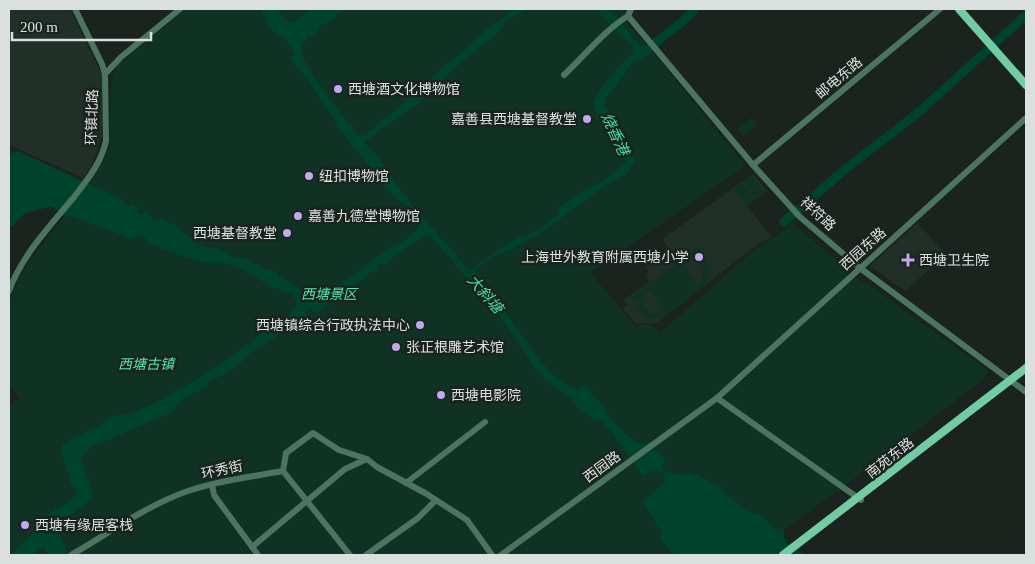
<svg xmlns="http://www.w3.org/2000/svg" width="1035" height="564" font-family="'Times New Roman','Noto Sans SC',serif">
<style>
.built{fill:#202f27}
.green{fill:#103224;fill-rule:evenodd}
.water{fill:#00432c}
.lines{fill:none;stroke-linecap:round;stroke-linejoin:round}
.river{stroke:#00432c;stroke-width:9}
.minor{stroke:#4c7561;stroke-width:6}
.major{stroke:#73cba3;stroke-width:8}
.poi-dot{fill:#c5a7f1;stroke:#1a231e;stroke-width:2}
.labels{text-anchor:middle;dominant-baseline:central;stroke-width:5;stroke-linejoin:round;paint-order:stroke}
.street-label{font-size:14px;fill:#dae0dd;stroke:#1a231e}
.poi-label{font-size:14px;fill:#dae0dd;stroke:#1a231e;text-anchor:start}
.park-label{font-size:14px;font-style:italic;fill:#51e6ab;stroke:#1a231e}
.water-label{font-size:15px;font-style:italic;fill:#46dea3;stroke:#1a231e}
</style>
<rect width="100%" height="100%" fill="#1a231e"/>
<g class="built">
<path d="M9,9H70L102,75V135L91,169L83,178L9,145Z"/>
<path d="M753,174L767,191L747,206L772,237L758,244L655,324L646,323L637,325L623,309L627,305L623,300L649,282L646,276L649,273L645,266L668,248L662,239Z"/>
<path d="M917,223L947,254L905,291L870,266Z"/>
</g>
<g class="green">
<path d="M186,9H631L622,18L642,39L742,162L743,168L590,272L636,327C647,323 651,323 659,332C690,309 717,282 746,257C761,245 778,236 792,223L843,265L848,275L868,284L987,370L985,378L850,482L789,526L758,555H9V406L20,398L9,384V305L15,287L23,270L91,181L109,151L111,83L117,65L148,39Z"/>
<path d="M752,117L758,125L743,137L737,129Z"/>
<path d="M752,176L764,192L756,198L744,182Z"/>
<path d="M742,183L754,199L746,205L734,189Z"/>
<path d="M699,246L703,250L696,255C709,260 713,272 706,283C696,293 673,312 661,317C648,323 638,313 637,300L634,302L631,297ZM693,261C706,264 707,276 697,284L683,265ZM649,290L664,309L657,313H651L644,307L643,298Z"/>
</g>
<path class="water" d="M263,9H278L284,19L290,23C297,21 304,13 309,10C316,7 335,9 343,9L333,19L320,26L317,32L312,35L306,36L307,40L303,42C301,47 301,53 304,59C318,86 340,111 358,135L364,136L427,83L443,67L460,54L486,30L507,15L511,9H531C517,13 506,19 499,32L480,48L468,56L439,83V87L435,90L433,89C415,111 387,123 365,142C369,144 408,199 414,208C432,227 452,251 470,270C489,256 503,246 522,235L523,237L537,230L560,213L558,210L562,204L580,195L579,194L607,179L608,177H610V173L612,174L627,162L596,117L597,113L593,103L603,85L632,54L634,47L617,30L621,26L640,46L643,45L647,50L621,74L623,76L616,84L612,81L604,93L605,106L635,161L627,174L603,187L545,230L516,247L491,258L475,270L539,359L555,376L574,388L578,389L586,385L587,388L593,389L589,391L606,409L605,412C611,418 633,444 641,443C644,443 646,442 649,441L654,450H657L666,460L661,467L666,472L670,471L675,474L681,475L694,473L722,488L726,494L741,507L747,511L761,515L779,533L780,529L784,530C783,546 793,548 806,555H674L660,539L662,533L642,501C650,494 658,491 665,482L663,478L665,476L661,471L659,472L655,470L643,476L622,447L619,442H617L612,432L609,430L600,419L595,421L582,410L585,415L584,416L572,399L551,384L534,367L517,340L490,303L431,237L427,235L387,261L388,263L383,265L382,263L378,264L377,266L379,268L372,272H369L367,274L368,276C359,281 350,290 341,298H338L324,307V308L316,314L313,310L310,309L309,312L306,311V318L301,320L300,323L265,343L266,345L259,347L249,354V356C238,365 221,378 207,382V386L187,397L175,407V409L173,412L89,448L84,453L81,460L93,492L92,498L55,527L69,555H49L44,548L42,547L32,555H10L39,527L47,515L55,509L53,507L56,505L57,510L59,509L71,500L78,492L70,482L68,470L62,455L61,449L64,443L100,425L107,419L123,413L125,416C169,398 209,373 247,344L250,345L253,343L252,340L287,317L298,305L294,297L286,291L284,292L276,288H272C256,277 227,257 208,264L148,244L145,237L139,235L135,240L71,216H62L55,208L48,207L24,214L9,229V152L11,153L18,151L125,201L124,204L128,207L131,204L138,208L136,212L142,215L145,210L150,214L151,219L157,222L161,218L176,226L196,243L210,249L214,247L229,253V256L248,259L262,268L274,271L278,274V276L290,282L303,293L315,300L316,298L319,301C330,288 342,284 353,276C361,271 368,262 376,257C391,247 409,240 419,227L407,206L390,193L336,125L337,122L320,100L308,79L290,58L295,54L283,36L280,37L266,24L265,18L260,11Z"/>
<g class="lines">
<g class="river">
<path d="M602,9L627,36"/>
<path d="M638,56L681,23L695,9"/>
<path d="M600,104L599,100L621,72"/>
<path d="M784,222L848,167L919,112L1026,15"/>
</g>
<g class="minor">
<path d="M628,16L753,165L800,217L860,268L1026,392"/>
<path d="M105,74L121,57L180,9"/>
<path d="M564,75C583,57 606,29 628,16L631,9"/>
<path d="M753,165L940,9"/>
<path d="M9,291C22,255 50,226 74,197C88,179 101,163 106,141L105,74L102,64L75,9"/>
<path d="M717,398L861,500"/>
<path d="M283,471L350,555"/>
<path d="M406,483L485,422"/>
<path d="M212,485L214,495L258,555"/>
<path d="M252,547L345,469L367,459"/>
<path d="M71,555C108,534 144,507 185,492C217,481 250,477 283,471L286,453L313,433L339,450L367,459L377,467L425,493L467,520L492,555"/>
<path d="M366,555L418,518L436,500"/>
<path d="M501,555L717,398L1026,118"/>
</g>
<g class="major">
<path d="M959,9L1026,85"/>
<path d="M783,555L1026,368"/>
</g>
</g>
<g class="poi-dot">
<circle cx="338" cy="89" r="5"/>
<circle cx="587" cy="119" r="5"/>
<circle cx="309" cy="176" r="5"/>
<circle cx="298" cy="216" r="5"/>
<circle cx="287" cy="233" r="5"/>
<circle cx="699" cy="257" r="5"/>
<path d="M905.5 252.5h5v5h5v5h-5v5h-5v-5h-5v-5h5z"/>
<circle cx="420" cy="325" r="5"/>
<circle cx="396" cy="347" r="5"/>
<circle cx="441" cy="395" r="5"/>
<circle cx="25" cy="525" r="5"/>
</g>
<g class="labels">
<g class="street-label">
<text transform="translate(839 78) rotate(-40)">邮电东路</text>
<text transform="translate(92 117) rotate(-88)">环镇北路</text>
<text transform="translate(818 214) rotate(43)">祥符路</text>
<text transform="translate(863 249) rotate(-42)">西园东路</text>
<text transform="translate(890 458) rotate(-38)">南苑东路</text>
<text transform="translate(602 467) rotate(-36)">西园路</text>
<text transform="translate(222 470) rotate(-12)">环秀街</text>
</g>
<g class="poi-label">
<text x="348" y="89">西塘酒文化博物馆</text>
<text x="577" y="119" text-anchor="end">嘉善县西塘基督教堂</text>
<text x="319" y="176">纽扣博物馆</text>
<text x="308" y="216">嘉善九德堂博物馆</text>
<text x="277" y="233" text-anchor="end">西塘基督教堂</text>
<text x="689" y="257" text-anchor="end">上海世外教育附属西塘小学</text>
<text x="919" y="260">西塘卫生院</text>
<text x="410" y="325" text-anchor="end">西塘镇综合行政执法中心</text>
<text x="406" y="347">张正根雕艺术馆</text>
<text x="451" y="395">西塘电影院</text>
<text x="35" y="525">西塘有缘居客栈</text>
</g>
<g class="park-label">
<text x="329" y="294">西塘景区</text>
<text x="146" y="364">西塘古镇</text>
</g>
<g class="water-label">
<text transform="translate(615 134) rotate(65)">烧香港</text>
<text transform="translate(485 294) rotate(49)">大斜塘</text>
</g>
</g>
<rect width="1035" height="564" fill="none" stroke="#dae0dd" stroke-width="20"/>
<path d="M12 32v8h139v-8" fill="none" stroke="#dae0dd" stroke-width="2.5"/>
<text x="20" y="32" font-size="15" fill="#dae0dd" stroke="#1a231e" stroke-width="4" paint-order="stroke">200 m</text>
</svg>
